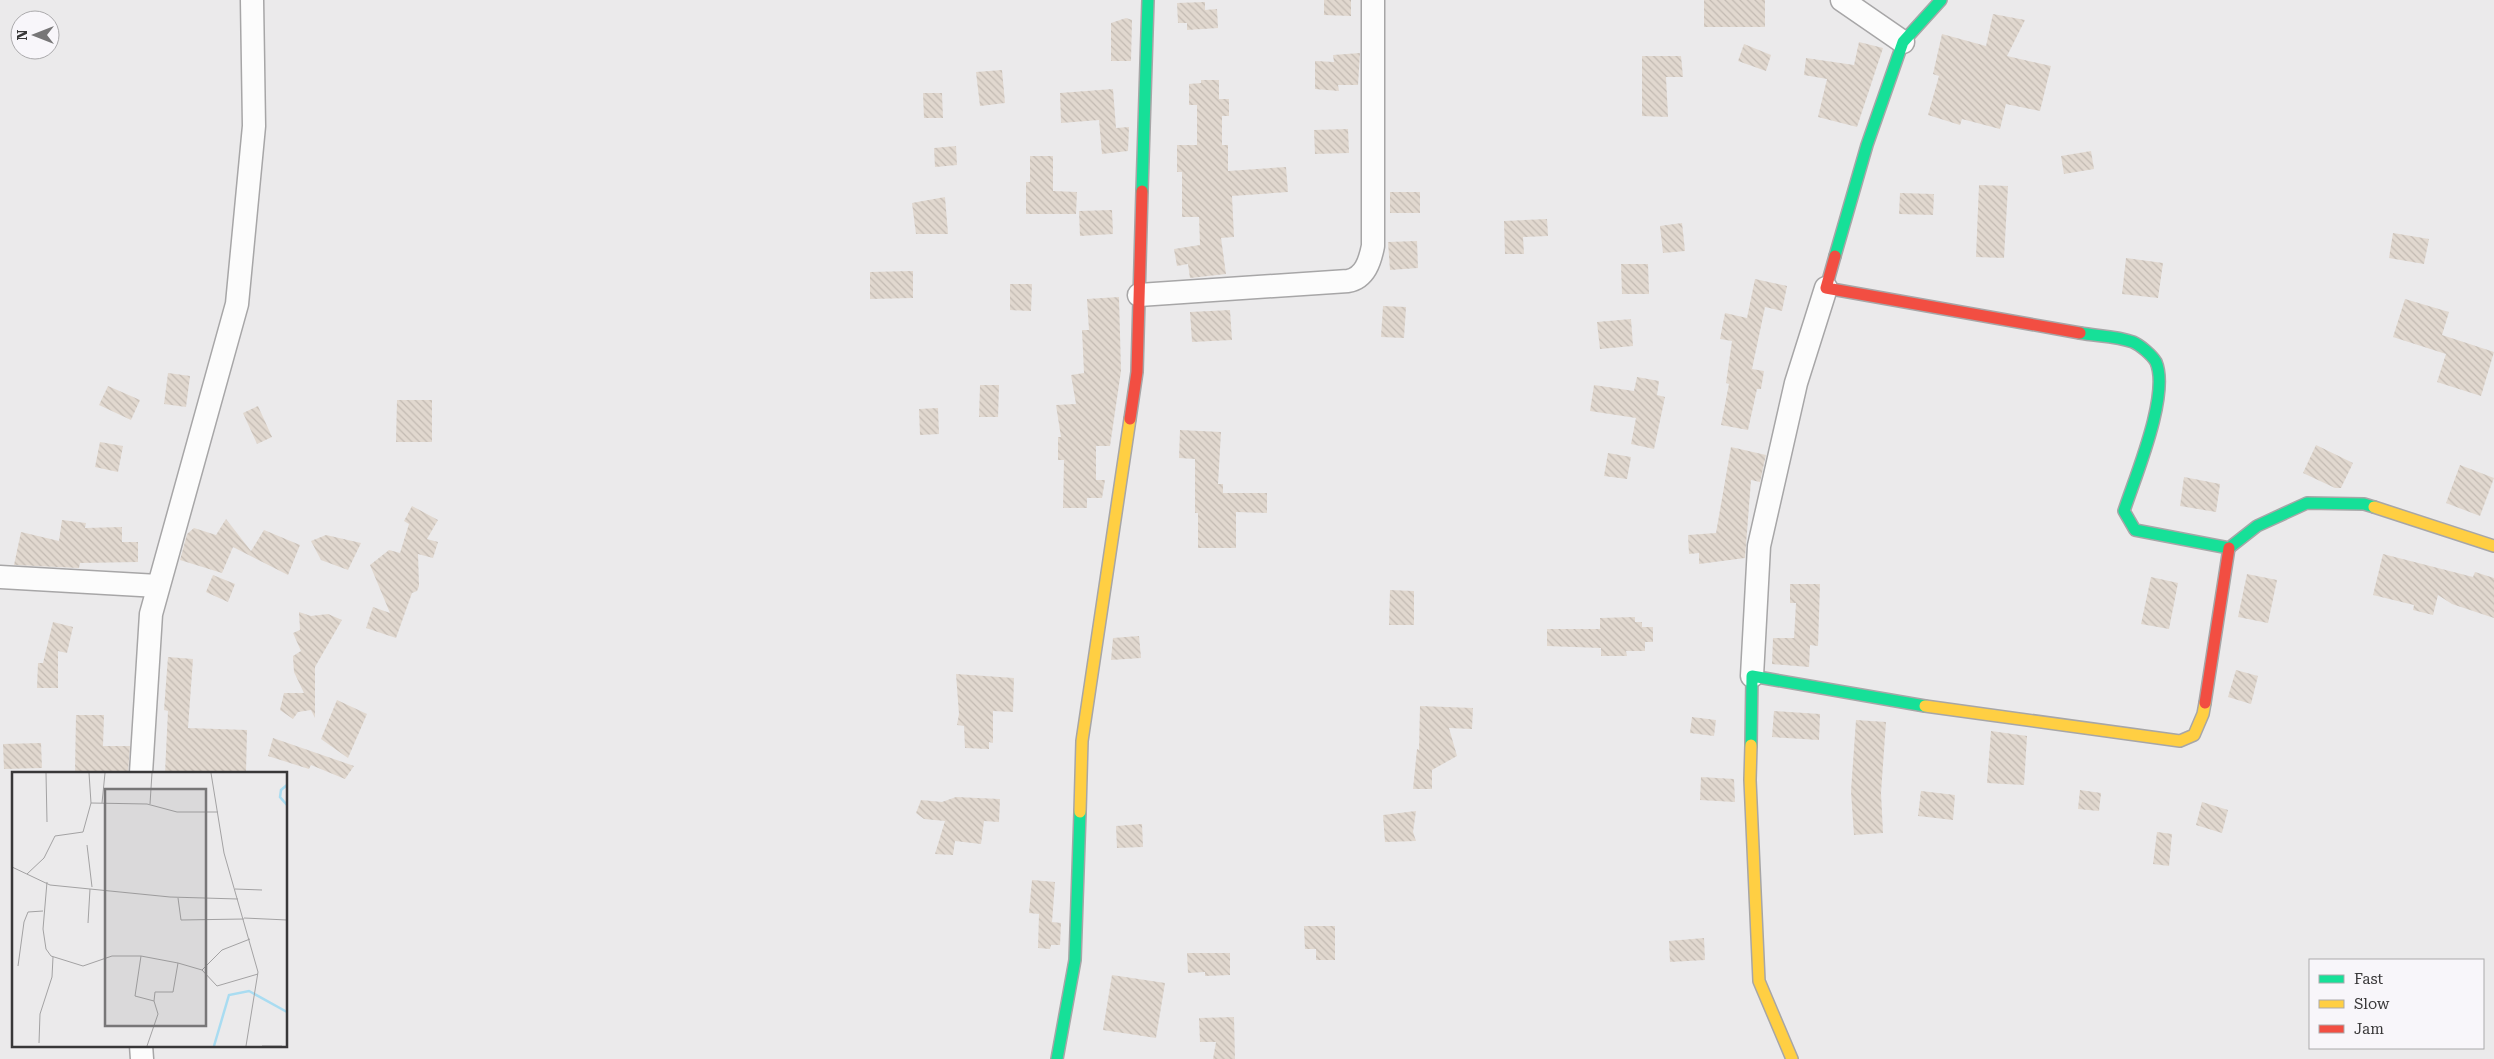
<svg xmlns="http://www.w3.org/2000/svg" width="2494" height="1059" font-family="'Roboto Serif',serif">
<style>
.building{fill:url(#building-back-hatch)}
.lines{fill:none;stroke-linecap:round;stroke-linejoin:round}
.street-casing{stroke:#a7a6a7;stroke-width:25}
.fast-casing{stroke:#a7a6a7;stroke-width:14}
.slow-casing{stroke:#a7a6a7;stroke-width:14}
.jam-casing{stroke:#a7a6a7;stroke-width:14}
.street{stroke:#fcfcfc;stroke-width:22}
.fast{stroke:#16e098;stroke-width:11}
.slow{stroke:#ffcf43;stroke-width:11}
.jam{stroke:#f24e42;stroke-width:11}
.inset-river{fill:none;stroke:#a9dcf1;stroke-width:2.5}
.inset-road{fill:none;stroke:#a3a2a3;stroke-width:1}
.view{fill:#777677;fill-opacity:0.15;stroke:#777677;stroke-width:2.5}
.inset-edge{fill:none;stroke:#383738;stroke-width:2.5}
</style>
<defs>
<pattern id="building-back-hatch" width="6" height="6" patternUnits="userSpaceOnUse" patternTransform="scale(1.25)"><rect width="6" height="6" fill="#e1d8cf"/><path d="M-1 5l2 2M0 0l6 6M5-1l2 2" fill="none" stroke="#c2bab2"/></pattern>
</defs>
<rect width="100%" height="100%" fill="#ebeaeb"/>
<g class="building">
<path d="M1324,0H1351V16L1324,15Z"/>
<rect x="1704" y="0" width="61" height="27"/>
<path d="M1205,2V10L1217,9L1218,28L1187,30V23H1178L1177,3Z"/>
<path d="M1993,14L2025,20L2007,56L2051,66L2040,111L2006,104L2000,129L1962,119L1960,125L1928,115L1939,76L1933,74L1942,34L1986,46Z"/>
<path d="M1126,18L1132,20L1131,61H1111V23Z"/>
<path d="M1859,42L1883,48L1857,127L1818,117L1827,79L1804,75L1806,58L1854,65Z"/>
<path d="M1744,44L1771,55L1766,71L1738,61Z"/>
<path d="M1360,53L1358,85H1338L1339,91L1315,89V61L1334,62L1333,55Z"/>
<path d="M1642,56H1681L1683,77H1666L1668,117L1642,116Z"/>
<path d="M1002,70L1005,103L980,106L976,72Z"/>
<path d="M1201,80H1219V99H1229V116H1222V145H1228V171L1286,167L1288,192L1232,196L1234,237L1221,238L1226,274L1190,278L1188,264L1177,266L1174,249L1200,245L1199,217H1182V172H1177V145H1197V105H1189V84L1201,83Z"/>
<path d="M1113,89L1116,128L1129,127L1128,151L1102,154L1099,120L1061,123L1060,93Z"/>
<path d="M923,93H942L943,118H924Z"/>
<path d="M1348,129L1349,153L1315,154L1314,130Z"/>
<path d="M956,146L957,165L935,167L934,148Z"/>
<path d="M2091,151L2094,169L2064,174L2061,156Z"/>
<path d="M1030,156H1053V191L1077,192L1076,214H1026V182H1030Z"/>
<path d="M1979,185L2008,186L2004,258L1976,257Z"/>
<rect x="1390" y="192" width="30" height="21"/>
<path d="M1900,193L1934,194L1933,215L1899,214Z"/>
<path d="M945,197L948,234H916L912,203Z"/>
<path d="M1112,210L1113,234L1080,236L1079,211Z"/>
<path d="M1547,219L1548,236L1523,237L1524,254H1505L1504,221Z"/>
<path d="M1682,223L1685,251L1663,253L1660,226Z"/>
<path d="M2393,233L2429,239L2424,264L2389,258Z"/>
<path d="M1417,241L1418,268L1390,270L1388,242Z"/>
<path d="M2126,258L2163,263L2158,298L2122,294Z"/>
<path d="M1621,264H1648L1649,294H1622Z"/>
<path d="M913,271V298L870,299V272Z"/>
<path d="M1755,279L1787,286L1782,311L1765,307L1752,369L1764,371L1761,389H1757L1748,430L1721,425L1729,384L1726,383L1732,341L1720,339L1725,313L1747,318Z"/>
<path d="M1010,284H1032L1031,311L1010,310Z"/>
<path d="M1119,297L1121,371L1110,446H1096V480H1105L1102,498H1087V508H1063L1064,460H1058V437H1061L1056,405L1076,404L1071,375L1084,373L1082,330H1089L1087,299Z"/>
<path d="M2405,299L2449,312L2442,335L2494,352L2481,396L2437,382L2446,354L2393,337Z"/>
<path d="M1383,306L1406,307L1404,338L1381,337Z"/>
<path d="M1230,310L1232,340L1192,342L1190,312Z"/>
<path d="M1631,319L1633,346L1600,349L1597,322Z"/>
<path d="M168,373L190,376L186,407L164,404Z"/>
<path d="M1637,377L1659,381L1657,395L1665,397L1654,449L1631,444L1636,418L1590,411L1594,385L1634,391Z"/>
<path d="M980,385H999L998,417H979Z"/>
<path d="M108,386L140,400L131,420L99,405Z"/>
<path d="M397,400H432V442H396Z"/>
<path d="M258,406L272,437L257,444L243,413Z"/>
<path d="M938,408L939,434L920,435L919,409Z"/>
<path d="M1180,430L1221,432L1218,484H1223V493H1267V513L1236,512V548H1198V513H1195V459L1179,458Z"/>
<path d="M100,442L123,446L118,472L95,467Z"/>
<path d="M2316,445L2353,463L2341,488H2335L2303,473Z"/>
<path d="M1731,447L1766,455L1760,482L1751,480L1745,558L1699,564V553L1689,554L1688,535L1716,533Z"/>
<path d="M1608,453L1631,457L1627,479L1604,476Z"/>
<path d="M2460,465L2494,478L2480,516L2446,503Z"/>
<path d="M2184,477L2220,484L2216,512L2180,506Z"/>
<path d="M412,506L438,520L427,539L438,542L433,558L418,554L419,586L417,591L412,593L396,638L366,628L373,607L390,613L370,565L389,550L400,553L409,524L404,521Z"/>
<path d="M226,519L251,551L264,530L300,545L288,575L233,547L222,573L180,560L187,534L194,528L216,535Z"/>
<path d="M62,520L86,523L85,528L122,527V542H138V562L80,563L79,568L14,565L21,532L59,541Z"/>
<path d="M326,535L361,543L348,570L321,560L311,541Z"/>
<path d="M2383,554L2473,577L2475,572L2494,578V618L2452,604L2438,595L2433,615L2413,610L2414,605L2373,595Z"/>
<path d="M2247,574L2277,580L2268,623L2238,617Z"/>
<path d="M213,575L235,584L228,602L206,592Z"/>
<path d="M2151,577L2178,583L2169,629L2141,624Z"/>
<path d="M1790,584H1820L1818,646L1810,645L1809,667L1772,664L1773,638H1794L1796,603H1790Z"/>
<path d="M1390,590L1414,591V625H1389Z"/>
<path d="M299,612L311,616L328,614L342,620L315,667V718L311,710L298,712L293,719L280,710L284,693H304L294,672L293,656L301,651L293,633L300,630Z"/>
<path d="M1635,617V622H1642V627H1653V642H1645V651H1626L1627,656H1601V648L1547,646V629H1600V618Z"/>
<path d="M53,622L73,627L67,653L58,651V688H37L38,663H43Z"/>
<path d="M1139,636L1141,658L1111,660L1113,638Z"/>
<path d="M168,657L193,659L188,728L247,730L246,773H165L168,711L164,710Z"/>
<path d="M2236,670L2258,676L2251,704L2228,697Z"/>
<path d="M956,674L1014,678L1013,712L993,711V743L989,742V749L965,748L964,726L957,725L959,714Z"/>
<path d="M337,700L367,714L348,758L321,739Z"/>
<path d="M1420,706L1473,708L1472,729L1449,728L1457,756L1432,770V789H1413L1417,749L1419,750Z"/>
<path d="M1774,711L1820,714L1819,740L1772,737Z"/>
<path d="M76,715H104L103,746H130L128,773H75Z"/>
<path d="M1692,717L1716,720L1714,736L1690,733Z"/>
<path d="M1856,720L1886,722L1881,793L1883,833L1854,835L1851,791Z"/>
<path d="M1991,731L2027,736L2024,785L1987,783Z"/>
<path d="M273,738L302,748L354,766L345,779L311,765L309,769L268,756Z"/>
<path d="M41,743L42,768L4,769L3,744Z"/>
<path d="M1701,777L1734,779L1735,802L1700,800Z"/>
<path d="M2080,790L2101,793L2099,811L2078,809Z"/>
<path d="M1921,791L1955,795L1953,820L1918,816Z"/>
<path d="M956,797L1000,799L999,822L984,821L981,844L955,841L953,855L935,854L945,821L924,819L916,813L921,800L942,802Z"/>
<path d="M2202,802L2228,810L2222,833L2196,825Z"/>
<path d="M1416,811L1413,832L1416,841L1385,842L1383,815Z"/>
<path d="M1142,824L1143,847L1117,848L1116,826Z"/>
<path d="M2157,832L2172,834L2169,866L2153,864Z"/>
<path d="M1032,880L1055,882L1052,922L1061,923L1060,945H1051L1050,949L1038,948L1039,914L1029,913Z"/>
<path d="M1304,926H1335V960H1316V949H1305Z"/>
<path d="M1704,938L1705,960L1670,962L1669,941Z"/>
<path d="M1187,953H1230V975L1205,976V972L1188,973Z"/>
<path d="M1112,975L1165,983L1156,1038L1103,1030Z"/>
<path d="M1234,1017L1235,1059H1213L1216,1042H1200L1199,1018Z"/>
</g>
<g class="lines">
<defs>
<g id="street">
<path d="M1842,0L1903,42"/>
<path d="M1139,295L1348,281C1365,278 1370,261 1373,246V0"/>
<path d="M0,577L158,586"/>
<path d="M1752,676L1759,546L1796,383L1826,288"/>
<path d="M141,773L151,614L237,304L254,126L252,0"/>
<path d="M141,1045L142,1059"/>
</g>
<g id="fast">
<path d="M1142,191L1148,0"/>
<path d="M1835,256L1867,145L1903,42L1941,0"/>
<path d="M2080,333C2096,336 2117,336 2133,342C2140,345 2152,355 2156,362C2170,395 2135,477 2124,511L2135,530L2229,548L2257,526L2307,503L2364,504L2374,507"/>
<path d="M1751,745L1752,676L1925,706"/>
<path d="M1057,1059L1075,960L1080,812"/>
</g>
<g id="slow">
<path d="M2374,507L2494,546"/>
<path d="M1925,706L2180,741L2194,735L2203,714L2205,703"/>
<path d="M1751,745L1750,780L1759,981L1792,1059"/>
<path d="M1080,812L1082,741L1130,419"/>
</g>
<g id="jam">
<path d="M1835,256L1826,288L2080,333"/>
<path d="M1130,419L1137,372L1142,191"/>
<path d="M2205,703L2229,548"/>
</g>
</defs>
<use href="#street" class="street-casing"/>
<use href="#fast" class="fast-casing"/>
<use href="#slow" class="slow-casing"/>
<use href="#jam" class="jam-casing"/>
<use href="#street" class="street"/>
<use href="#fast" class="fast"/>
<use href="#slow" class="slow"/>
<use href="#jam" class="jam"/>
</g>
<g transform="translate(12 772)">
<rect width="275" height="275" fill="#ebeaeb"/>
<path class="inset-river" d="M275,13L269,18L268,25L275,33M202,274L217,223L237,219L275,240"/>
<path class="inset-road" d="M34,1L35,50M77,1L79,31M199,1L212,81L246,200L234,274M90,31L93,1M138,32L140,1M75,73L80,115M0,95L38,113L158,125L226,127M15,102L32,86L43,64L71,60L79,31L135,32L165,40H206M35,110L31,157L34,177L39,184L71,194L100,184H129L123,224L142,229M223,117L250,118M166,126L169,148L232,147M232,146L275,148M76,151L78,117M129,184L166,191M6,194L12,150L16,140L31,139M190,198L210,178L238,167M27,271L28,242L40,205L41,185M135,274L146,242L142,229L143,220H161L166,191L190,198L205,214L246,202M250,274H270"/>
<path class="view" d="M93,17H194V254H93Z"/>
<rect width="275" height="275" class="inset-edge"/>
</g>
<rect x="2309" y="959" width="175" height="90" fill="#f8f6fa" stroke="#abaaac"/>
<rect x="2319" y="975" width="25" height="8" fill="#16e098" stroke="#abaaac"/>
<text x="2354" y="984" font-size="15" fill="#383738">Fast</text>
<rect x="2319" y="1000" width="25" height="8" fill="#ffcf43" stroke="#abaaac"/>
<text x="2354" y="1009" font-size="15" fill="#383738">Slow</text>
<rect x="2319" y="1025" width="25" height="8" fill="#f24e42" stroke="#abaaac"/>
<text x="2354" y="1034" font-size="15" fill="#383738">Jam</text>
<g transform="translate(35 35) rotate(270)"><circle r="24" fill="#f8f6fa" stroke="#abaaac"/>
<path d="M0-4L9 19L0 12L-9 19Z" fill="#777677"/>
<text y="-8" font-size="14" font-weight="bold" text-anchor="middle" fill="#383738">N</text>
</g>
</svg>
